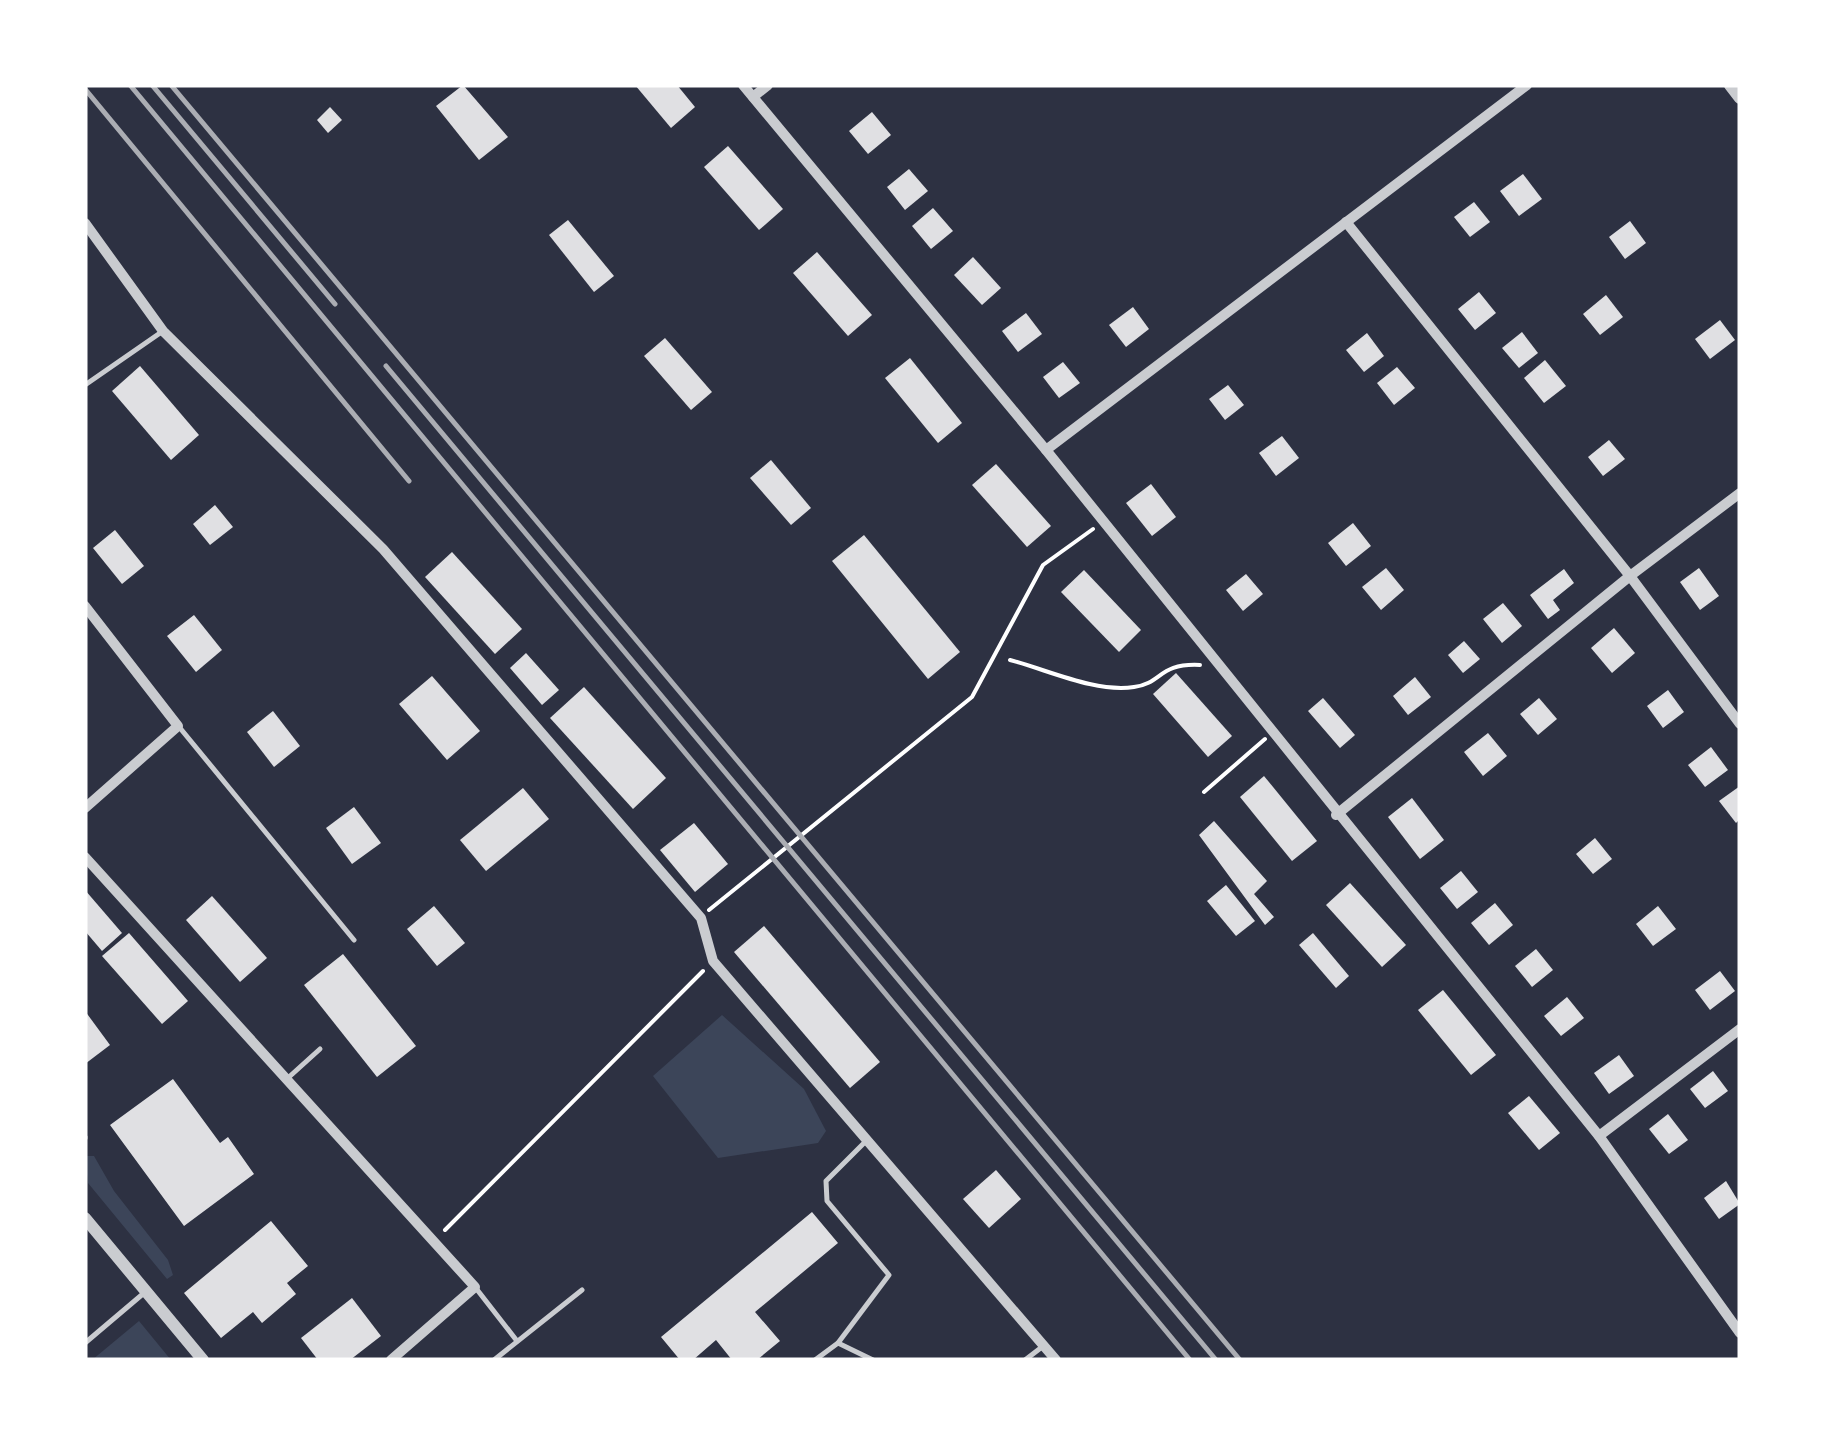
<svg xmlns="http://www.w3.org/2000/svg" width="1825" height="1445" font-family="Lato,sans-serif">
<style>
.green{fill:#3c4559}
.building{fill:#e0e0e3}
.lines{fill:none;stroke-linecap:round;stroke-linejoin:round}
.path{stroke:#fff;stroke-width:4}
.service{stroke:#caccd0;stroke-width:5}
.minor{stroke:#caccd0;stroke-width:10}
.tertiary{stroke:#caccd0;stroke-width:12}
.rail{stroke:#abadb3;stroke-width:5}
</style>
<rect width="100%" height="100%" fill="#2d3142"/>
<g class="green">
<path d="M722,1015L804,1089L826,1131L818,1143L718,1158L653,1076Z"/>
<path d="M85,1156H94L114,1191L168,1260L173,1275L167,1279L88,1183Z"/>
<path d="M139,1321L171,1360H92Z"/>
</g>
<g class="building">
<path d="M463,85L508,137L479,160L436,106Z"/>
<path d="M635,85H677L695,107L671,128Z"/>
<path d="M330,107L342,120L328,133L317,120Z"/>
<path d="M872,112L891,135L868,154L849,131Z"/>
<path d="M728,146L783,209L759,230L704,167Z"/>
<path d="M909,169L928,191L905,210L887,187Z"/>
<path d="M1523,174L1542,199L1519,216L1500,191Z"/>
<path d="M1474,202L1490,222L1470,237L1454,217Z"/>
<path d="M933,208L953,231L931,249L912,226Z"/>
<path d="M568,220L614,276L594,292L549,235Z"/>
<path d="M1630,221L1646,243L1625,259L1609,237Z"/>
<path d="M817,252L872,315L848,336L793,273Z"/>
<path d="M973,257L1001,288L982,305L954,275Z"/>
<path d="M1479,292L1496,313L1475,330L1458,309Z"/>
<path d="M1606,295L1623,317L1600,335L1583,314Z"/>
<path d="M1133,307L1149,329L1126,347L1109,325Z"/>
<path d="M1026,313L1042,334L1018,352L1002,331Z"/>
<path d="M1720,320L1735,340L1710,359L1695,339Z"/>
<path d="M1522,332L1538,353L1519,368L1502,348Z"/>
<path d="M1367,333L1384,356L1364,372L1346,350Z"/>
<path d="M665,338L712,392L691,410L644,356Z"/>
<path d="M910,358L962,423L938,443L885,378Z"/>
<path d="M1545,360L1566,386L1544,403L1524,378Z"/>
<path d="M1063,362L1080,383L1059,398L1043,377Z"/>
<path d="M140,366L199,435L171,460L112,391Z"/>
<path d="M1397,367L1415,388L1394,405L1377,383Z"/>
<path d="M1228,385L1244,405L1225,420L1209,399Z"/>
<path d="M1282,436L1299,458L1276,476L1259,453Z"/>
<path d="M1609,440L1625,459L1603,476L1588,457Z"/>
<path d="M771,460L811,508L791,525L750,478Z"/>
<path d="M996,464L1051,526L1027,547L972,485Z"/>
<path d="M1151,484L1176,517L1152,536L1126,503Z"/>
<path d="M215,505L233,527L210,545L193,524Z"/>
<path d="M1353,523L1371,546L1346,566L1328,543Z"/>
<path d="M115,530L144,566L122,584L93,548Z"/>
<path d="M864,535L960,652L928,679L832,561Z"/>
<path d="M452,552L522,629L495,654L425,577Z"/>
<path d="M1386,568L1404,590L1381,610L1362,587Z"/>
<path d="M1699,568L1719,596L1700,610L1680,582Z"/>
<path d="M1564,569L1574,583L1553,600L1560,610L1548,619L1530,595Z"/>
<path d="M1084,570L1141,630L1119,652L1061,592Z"/>
<path d="M1246,574L1263,594L1243,611L1226,590Z"/>
<path d="M1503,603L1522,626L1502,643L1483,619Z"/>
<path d="M194,615L222,650L196,672L167,636Z"/>
<path d="M1614,628L1635,653L1612,673L1591,648Z"/>
<path d="M1464,641L1480,659L1463,673L1448,655Z"/>
<path d="M526,653L559,690L542,705L510,668Z"/>
<path d="M1176,673L1232,736L1208,757L1153,694Z"/>
<path d="M432,676L480,731L447,760L399,704Z"/>
<path d="M1415,677L1431,697L1408,715L1393,696Z"/>
<path d="M584,687L666,778L633,809L550,718Z"/>
<path d="M1668,690L1684,712L1663,728L1647,706Z"/>
<path d="M1323,698L1355,735L1340,748L1308,711Z"/>
<path d="M1539,698L1557,719L1538,735L1520,714Z"/>
<path d="M273,711L300,746L274,767L247,732Z"/>
<path d="M1488,733L1507,756L1483,776L1464,752Z"/>
<path d="M1711,747L1728,770L1705,787L1688,765Z"/>
<path d="M1264,776L1317,841L1292,861L1240,797Z"/>
<path d="M1740,786V819L1736,823L1719,801Z"/>
<path d="M523,788L549,819L486,871L460,840Z"/>
<path d="M1412,798L1444,840L1420,859L1388,817Z"/>
<path d="M354,807L381,843L352,864L326,828Z"/>
<path d="M1214,821L1267,881L1254,894L1274,917L1265,925L1199,835Z"/>
<path d="M694,823L728,864L695,892L660,850Z"/>
<path d="M1595,838L1612,859L1593,874L1576,854Z"/>
<path d="M1461,871L1478,892L1457,909L1440,888Z"/>
<path d="M1350,883L1406,945L1382,967L1326,905Z"/>
<path d="M1226,885L1255,921L1236,936L1207,901Z"/>
<path d="M85,890L122,933L102,951L85,931Z"/>
<path d="M212,896L267,958L240,982L186,920Z"/>
<path d="M1495,903L1513,925L1489,945L1471,923Z"/>
<path d="M434,906L465,943L437,966L407,929Z"/>
<path d="M1658,906L1676,929L1653,946L1636,924Z"/>
<path d="M764,926L880,1062L850,1088L734,952Z"/>
<path d="M129,933L188,1001L162,1024L102,956Z"/>
<path d="M1313,933L1349,976L1336,988L1299,945Z"/>
<path d="M1536,949L1553,970L1532,987L1515,966Z"/>
<path d="M343,954L416,1046L377,1077L304,985Z"/>
<path d="M1720,971L1735,991L1710,1010L1695,990Z"/>
<path d="M1443,990L1496,1055L1471,1075L1418,1010Z"/>
<path d="M1567,997L1584,1018L1561,1036L1544,1016Z"/>
<path d="M85,1011L110,1045L85,1064Z"/>
<path d="M1619,1055L1634,1076L1609,1094L1594,1073Z"/>
<path d="M1713,1071L1728,1091L1705,1108L1690,1089Z"/>
<path d="M173,1079L220,1143L228,1137L254,1174L184,1226L110,1125Z"/>
<path d="M1529,1096L1560,1133L1539,1150L1508,1113Z"/>
<path d="M1668,1114L1688,1140L1669,1154L1649,1129Z"/>
<path d="M996,1170L1021,1199L989,1228L963,1199Z"/>
<path d="M1726,1181L1740,1204L1719,1219L1704,1198Z"/>
<path d="M812,1212L838,1243L755,1312L780,1341L757,1360H732L716,1340L693,1360H680L661,1337Z"/>
<path d="M271,1221L308,1266L287,1283L296,1294L262,1323L253,1312L221,1338L184,1293Z"/>
<path d="M352,1298L381,1336L350,1360H318L301,1338Z"/>
</g>
<g class="lines">
<g class="path">
<path d="M1010,660C1048,670 1096,693 1134,687C1163,683 1158,663 1200,665"/>
<path d="M1204,792L1265,739"/>
<path d="M709,910L972,697L1043,565L1093,529"/>
<path d="M445,1230L703,971"/>
</g>
<g class="service">
<path d="M85,385L163,331"/>
<path d="M180,728L354,940"/>
<path d="M289,1077L320,1049"/>
<path d="M85,1137V1138"/>
<path d="M475,1287L517,1341"/>
<path d="M85,1343L144,1293"/>
<path d="M838,1343L889,1275L827,1201L826,1181L866,1141"/>
<path d="M494,1360L582,1290"/>
<path d="M815,1360L838,1343L873,1360"/>
<path d="M1025,1360L1042,1347"/>
</g>
<g class="minor">
<path d="M743,85L1046,450L1599,1136L1740,1333"/>
<path d="M753,97L768,85"/>
<path d="M1346,222L1630,576L1740,724"/>
<path d="M85,223L163,331L383,549L701,918L713,961L1056,1360"/>
<path d="M1046,450L1527,85"/>
<path d="M85,606L178,726L85,808"/>
<path d="M1336,815L1630,576L1740,493"/>
<path d="M85,857L475,1287L391,1360"/>
<path d="M1599,1136L1740,1029"/>
</g>
<g class="tertiary">
<path d="M1730,85L1740,98"/>
<path d="M85,1218L203,1360"/>
</g>
<g class="rail">
<path d="M130,85L1190,1360"/>
<path d="M152,85L335,304"/>
<path d="M171,85L1240,1360"/>
<path d="M85,89L409,481"/>
<path d="M386,366L1216,1360"/>
</g>
</g>
<rect width="1825" height="1445" fill="none" stroke="#ffffff" stroke-width="175"/>
</svg>
